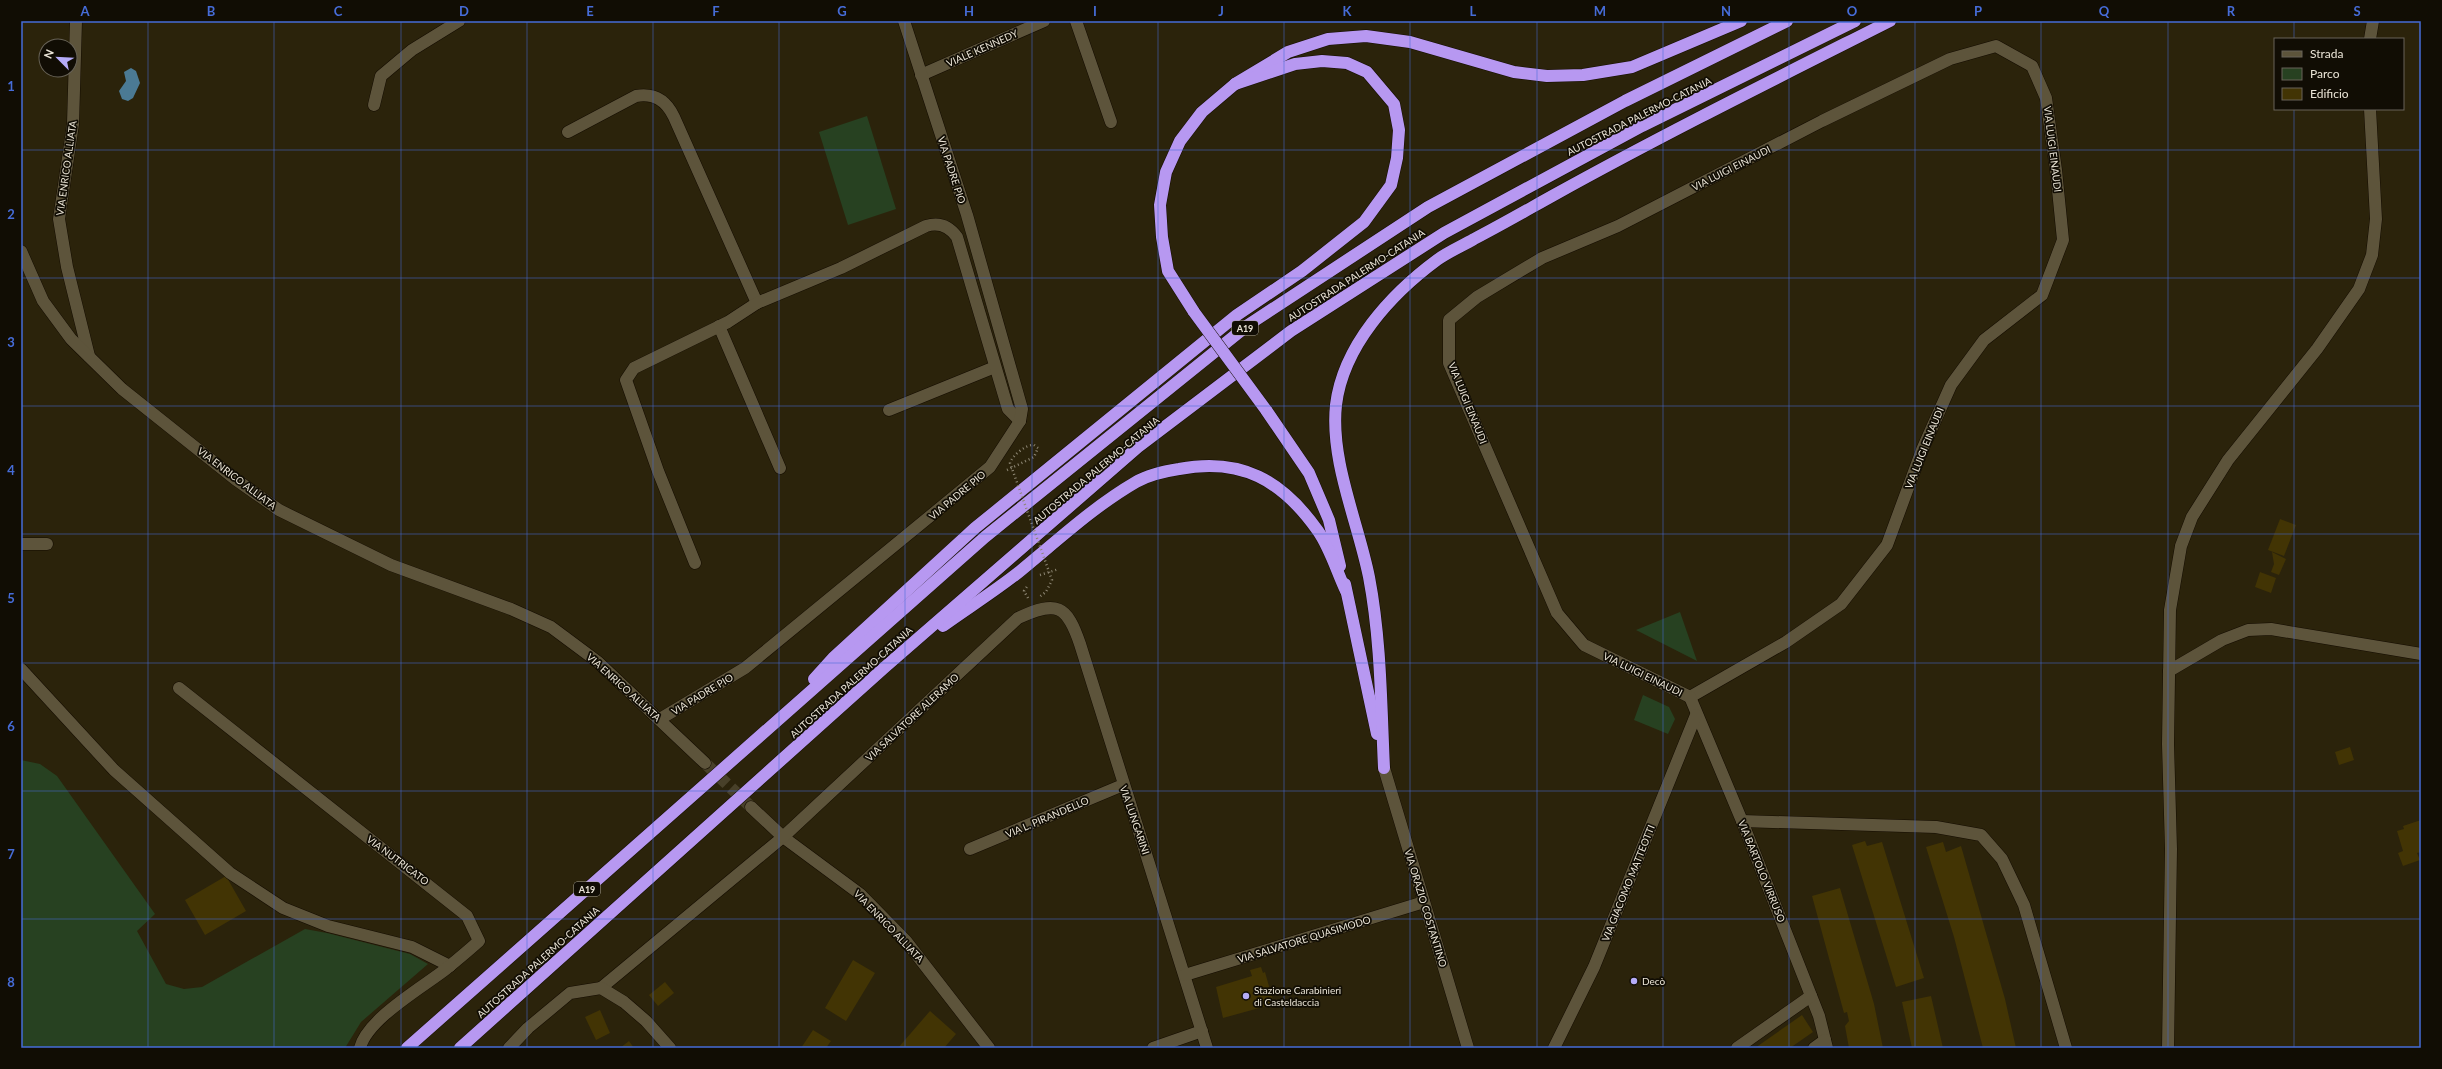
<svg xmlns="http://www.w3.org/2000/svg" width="2442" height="1069" font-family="Lato,sans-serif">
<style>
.green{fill:#274121}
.water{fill:#4b7a94}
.building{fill:#423404}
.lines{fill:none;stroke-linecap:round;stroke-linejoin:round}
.secondary-tunnel{stroke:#484029;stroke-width:12;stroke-dasharray:12 6;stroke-linecap:butt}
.street-casing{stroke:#140c00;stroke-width:13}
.secondary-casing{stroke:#140c00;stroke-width:13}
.highway-casing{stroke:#140c00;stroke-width:13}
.path{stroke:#8e8774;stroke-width:2.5;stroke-dasharray:1 3;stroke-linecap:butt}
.street{stroke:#5d543b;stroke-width:12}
.secondary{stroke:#5d543b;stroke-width:12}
.highway{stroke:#b798f1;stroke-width:12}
.highway-bridge-casing{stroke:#140c00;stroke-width:13;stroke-linecap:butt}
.path-bridge{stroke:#8e8774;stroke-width:2.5;stroke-dasharray:1 3;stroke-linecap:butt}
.highway-bridge{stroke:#b798f1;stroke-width:12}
.grid{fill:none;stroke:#466cd8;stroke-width:1;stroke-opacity:0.55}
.poi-dot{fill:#b5acf8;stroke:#110d04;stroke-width:1.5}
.labels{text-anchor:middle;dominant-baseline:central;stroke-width:3.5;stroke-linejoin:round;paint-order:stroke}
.shield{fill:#110d04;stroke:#a9a497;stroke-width:1}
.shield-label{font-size:9px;font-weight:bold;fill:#eae4d6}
.street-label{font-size:10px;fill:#eae4d6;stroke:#110d04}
.poi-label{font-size:10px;fill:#eae4d6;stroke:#110d04;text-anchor:start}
.neatline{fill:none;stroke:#466cd8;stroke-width:1.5}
.grid-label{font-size:13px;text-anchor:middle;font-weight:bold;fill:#466cd8}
</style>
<rect width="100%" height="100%" fill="#2b230b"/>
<g class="green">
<path d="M867,116L896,209L848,225L819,132Z"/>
<path d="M1680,612L1697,661L1636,630Z"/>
<path d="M1643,695L1669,707L1675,719L1668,734L1634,720Z"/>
<path d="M21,760L40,764L57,776L155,914L137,931L166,984L184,989L202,987L305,929L327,933L410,954L428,964L361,1022L345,1048H21Z"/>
</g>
<path class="water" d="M131,68L136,71L140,83L133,98L128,101L122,99L119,91L126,81L124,72Z"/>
<g class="building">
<path d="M2280,519L2296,525L2284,556L2268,550Z"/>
<path d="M2272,552L2286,559L2279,575L2271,572L2274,564Z"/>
<path d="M2260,572L2276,578L2271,593L2255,587Z"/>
<path d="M2350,747L2354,760L2339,765L2335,752Z"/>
<path d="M2421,820V852L2417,853L2420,860L2403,866L2398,853L2403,851L2397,831L2404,829L2403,826Z"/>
<path d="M1865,841L1867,846L1882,842L1924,978L1896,987L1852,845Z"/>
<path d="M1943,842L1946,852L1961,846L2005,999L2016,1048H1983L1954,937L1926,847Z"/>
<path d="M226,876L246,911L205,935L185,900Z"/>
<path d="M1840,888L1874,1004L1883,1048H1849L1845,1026L1849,1021L1847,1012L1844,1013L1812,896Z"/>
<path d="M853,960L875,973L846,1021L825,1008Z"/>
<path d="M1261,967L1263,973L1265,972L1274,1004L1223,1018L1216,987L1252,976L1250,970Z"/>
<path d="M665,982L674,993L658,1006L649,995Z"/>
<path d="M1931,996L1943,1048H1912L1902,1002Z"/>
<path d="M600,1010L610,1033L596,1040L585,1017Z"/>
<path d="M930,1011L956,1034L944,1048H898Z"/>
<path d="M1802,1015L1813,1032L1790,1048H1755Z"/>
<path d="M813,1030L831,1041L826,1048H801Z"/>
<path d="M629,1041L634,1048H620Z"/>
</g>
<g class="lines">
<path class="secondary-tunnel" d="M705,763L751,807"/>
<defs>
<g id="street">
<path d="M76,21L73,124L59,219L67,267L89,356"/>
<path d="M1076,21L1111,122"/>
<path d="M1996,46L2032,66L2046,98L2056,170L2063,240L2042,295L1984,340L1951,385L1922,450L1887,545L1841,604L1786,642L1690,697L1584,645L1557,613L1449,363V320L1477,297L1542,258L1618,226L1822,121L1950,59Z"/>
<path d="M921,75L1044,21"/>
<path d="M374,105L381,76L412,50L459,21"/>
<path d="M568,132L636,96C654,93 666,100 674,117L757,303"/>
<path d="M719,326L780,468"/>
<path d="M889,410L995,367"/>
<path d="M21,544H47"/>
<path d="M695,563L658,471L626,380L634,368L728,322L757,303L841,268L926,226C939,222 949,226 957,237L1008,409L1020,421"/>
<path d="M21,669L114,770L230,873L283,908L328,926L412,947L450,966"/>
<path d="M2169,671L2222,640L2248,630L2271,629L2421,654"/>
<path d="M179,688L467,916L479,941C468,951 457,960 446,969C423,987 367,1019 360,1048"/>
<path d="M1690,697L1742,821L1819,1016L1827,1048"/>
<path d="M660,719L745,668L990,467L1020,421L1022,409L967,215L904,21"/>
<path d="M1742,821L1936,827L1981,835L2002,859L2024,905L2066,1048"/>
<path d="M970,849L1123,785"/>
<path d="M601,988L783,837"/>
<path d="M509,1048L528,1028L570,993L601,988L624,1002L646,1021L670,1048"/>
<path d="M1153,1048L1202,1031"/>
<path d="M1554,1048L1594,967L1696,715"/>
<path d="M1737,1048L1811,996"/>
<path d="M1814,1048L1825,1040"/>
</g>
<g id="secondary">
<path d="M2370,39L2373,21"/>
<path d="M21,251L43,301L71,339L122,389L235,479L279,510L391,565L511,609L551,627L598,662L705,763"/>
<path d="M1384,768L1468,1048"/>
<path d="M751,807L783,837L860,894L906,941L989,1048"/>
<path d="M783,837L1018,618C1057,600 1067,605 1080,644L1207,1048"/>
<path d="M1185,975L1424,902"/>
<path d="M2168,1048L2171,849L2168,744L2170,610L2181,546L2192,517L2228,460L2317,349L2359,289L2372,255L2376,219L2370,109"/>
</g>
<g id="highway">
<path d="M1194,312L1168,271L1162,237L1160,205L1166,172L1180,141L1202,112L1235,84L1288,52L1328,39L1366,36L1410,42L1514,72L1547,76L1583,75L1632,67L1741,21"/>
<path d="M1266,410L1309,473L1329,520L1340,566"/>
<path d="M1345,584L1377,734"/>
<path d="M943,626C968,608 995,591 1019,572C1057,541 1093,507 1136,482C1148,475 1166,471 1179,469C1241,457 1282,480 1318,531C1330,548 1337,572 1346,591"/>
<path d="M814,679L833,658L975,528L1237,315L1302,271L1364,222L1391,185L1397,158L1399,130L1394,104L1367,72L1347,63L1322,61L1295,64L1235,84"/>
<path d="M1384,768C1381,704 1381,640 1369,577C1358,522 1330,461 1336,405C1343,346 1391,294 1437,260C1448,252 1462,246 1474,239C1501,225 1527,210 1554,195C1664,134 1777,78 1890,21"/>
<path d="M407,1048L985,537L1248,325L1428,207L1625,101L1787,21"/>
<path d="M460,1048L885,667L1138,447L1291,331L1444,233L1642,126L1855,21"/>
</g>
</defs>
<use href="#street" class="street-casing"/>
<use href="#secondary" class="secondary-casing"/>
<use href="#highway" class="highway-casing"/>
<g class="path">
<path d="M1007,470L1034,457L1038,448"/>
<path d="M1040,575L1059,569"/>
<path d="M1028,598L1024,591L1028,585"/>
</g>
<use href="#street" class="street"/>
<use href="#secondary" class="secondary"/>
<use href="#highway" class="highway"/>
<defs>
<path id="highway-bridge" d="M1194,312L1266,410"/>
</defs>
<use href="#highway-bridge" class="highway-bridge-casing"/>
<path class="path-bridge" d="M1038,448L1034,445C1026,444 1012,456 1010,463L1052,580L1046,592L1039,597"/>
<use href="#highway-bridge" class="highway-bridge"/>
</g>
<path class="grid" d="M148,21V1048M274,21V1048M401,21V1048M527,21V1048M653,21V1048M779,21V1048M905,21V1048M1032,21V1048M1158,21V1048M1284,21V1048M1410,21V1048M1537,21V1048M1663,21V1048M1789,21V1048M1915,21V1048M2041,21V1048M2168,21V1048M2294,21V39M2294,109V1048M21,150H2421M21,278H2421M21,406H2421M21,534H2421M21,663H2421M21,791H2421M21,919H2421"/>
<g class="poi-dot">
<circle cx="1634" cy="981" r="4"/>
<circle cx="1246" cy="996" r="4"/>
</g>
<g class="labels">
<g class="shield">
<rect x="1232" y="321" width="26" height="14" rx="3"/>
<rect x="574" y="882" width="26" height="14" rx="3"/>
</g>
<g class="shield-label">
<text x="1245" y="328">A19</text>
<text x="587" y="889">A19</text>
</g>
<g class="street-label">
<text transform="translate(982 48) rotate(-24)">VIALE KENNEDY</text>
<text transform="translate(1639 116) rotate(-27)">AUTOSTRADA PALERMO-CATANIA</text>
<text transform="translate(2053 149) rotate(83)">VIA LUIGI EINAUDI</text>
<text transform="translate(66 168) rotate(-82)">VIA ENRICO ALLIATA</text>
<text transform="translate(1731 168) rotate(-27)">VIA LUIGI EINAUDI</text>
<text transform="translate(952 170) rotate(72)">VIA PADRE PIO</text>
<text transform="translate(1356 275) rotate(-33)">AUTOSTRADA PALERMO-CATANIA</text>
<text transform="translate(1468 403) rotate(68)">VIA LUIGI EINAUDI</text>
<text transform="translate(1924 448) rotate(-68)">VIA LUIGI EINAUDI</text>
<text transform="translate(1096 470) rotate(-40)">AUTOSTRADA PALERMO-CATANIA</text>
<text transform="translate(237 478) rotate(37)">VIA ENRICO ALLIATA</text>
<text transform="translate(957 495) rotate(-40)">VIA PADRE PIO</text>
<text transform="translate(1643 674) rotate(26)">VIA LUIGI EINAUDI</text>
<text transform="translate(851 682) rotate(-42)">AUTOSTRADA PALERMO-CATANIA</text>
<text transform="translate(624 687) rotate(42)">VIA ENRICO ALLIATA</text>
<text transform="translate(702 694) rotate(-31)">VIA PADRE PIO</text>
<text transform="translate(912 717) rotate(-43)">VIA SALVATORE ALERAMO</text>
<text transform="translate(1047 817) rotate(-23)">VIA L. PIRANDELLO</text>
<text transform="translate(1135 820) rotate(71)">VIA LUNGARINI</text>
<text transform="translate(398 860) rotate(37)">VIA NUTRICATO</text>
<text transform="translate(1762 871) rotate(68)">VIA BARTOLO VIRRUSO</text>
<text transform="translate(1628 883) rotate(-68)">VIA GIACOMO MATTEOTTI</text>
<text transform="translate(1426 908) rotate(73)">VIA ORAZIO COSTANTINO</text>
<text transform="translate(889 926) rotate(46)">VIA ENRICO ALLIATA</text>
<text transform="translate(1304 939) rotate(-17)">VIA SALVATORE QUASIMODO</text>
<text transform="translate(538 962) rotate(-42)">AUTOSTRADA PALERMO-CATANIA</text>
</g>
<g class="poi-label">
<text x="1642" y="981">Decò</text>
<text x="1254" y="990">Stazione Carabinieri<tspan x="1254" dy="12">di Casteldaccia</tspan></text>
</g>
</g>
<rect width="2442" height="1069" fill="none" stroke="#110d04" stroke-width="44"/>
<rect x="2274" y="38" width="130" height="72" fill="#110d04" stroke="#686358"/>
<rect x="2282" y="51" width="20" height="6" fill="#5d543b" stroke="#686358"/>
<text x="2310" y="58" font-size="12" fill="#eae4d6">Strada</text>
<rect x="2282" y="68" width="20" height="12" fill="#274121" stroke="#686358"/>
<text x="2310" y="78" font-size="12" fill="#eae4d6">Parco</text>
<rect x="2282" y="88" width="20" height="12" fill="#423404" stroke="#686358"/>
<text x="2310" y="98" font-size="12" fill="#eae4d6">Edificio</text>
<g transform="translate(58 58) rotate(294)"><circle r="19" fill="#110d04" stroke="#686358"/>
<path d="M0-3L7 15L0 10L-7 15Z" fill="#b5acf8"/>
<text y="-6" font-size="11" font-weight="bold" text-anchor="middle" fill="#eae4d6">N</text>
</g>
<rect x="22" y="22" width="2398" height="1025" class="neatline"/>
<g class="grid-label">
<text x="85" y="16">A</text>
<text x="211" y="16">B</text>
<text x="338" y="16">C</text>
<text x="464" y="16">D</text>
<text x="590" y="16">E</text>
<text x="716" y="16">F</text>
<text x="842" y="16">G</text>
<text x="969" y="16">H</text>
<text x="1095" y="16">I</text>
<text x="1221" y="16">J</text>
<text x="1347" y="16">K</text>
<text x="1473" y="16">L</text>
<text x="1600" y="16">M</text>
<text x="1726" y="16">N</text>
<text x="1852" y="16">O</text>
<text x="1978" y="16">P</text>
<text x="2104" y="16">Q</text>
<text x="2231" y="16">R</text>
<text x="2357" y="16">S</text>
<text x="11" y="91">1</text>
<text x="11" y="219">2</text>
<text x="11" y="347">3</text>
<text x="11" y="475">4</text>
<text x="11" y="603">5</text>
<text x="11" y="731">6</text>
<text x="11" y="859">7</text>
<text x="11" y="987">8</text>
</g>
</svg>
